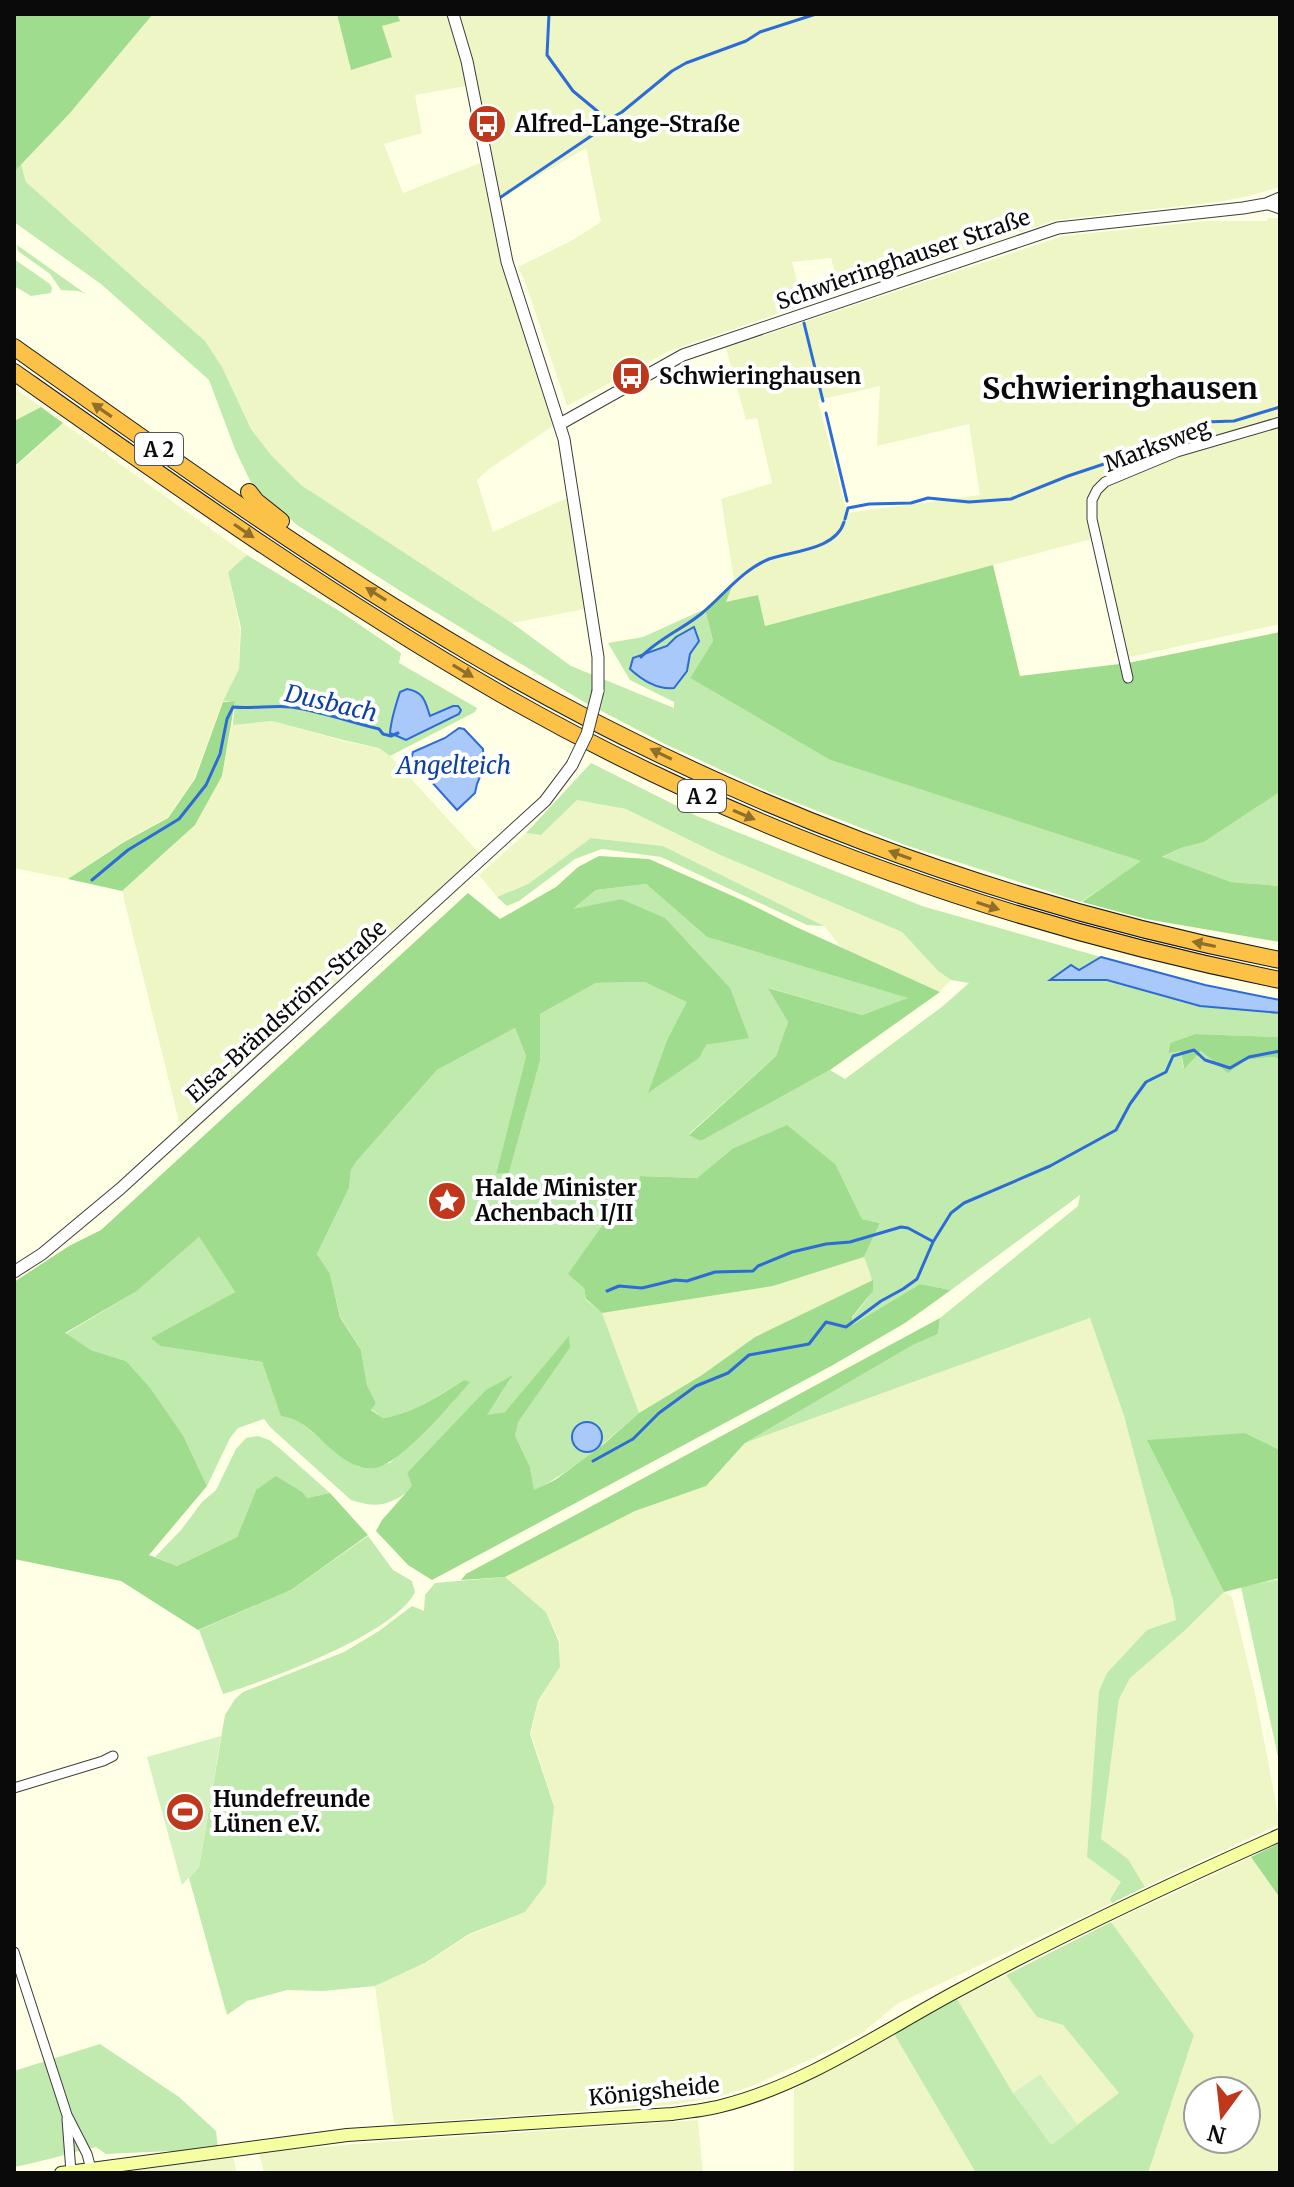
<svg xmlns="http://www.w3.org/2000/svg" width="1294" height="2187" font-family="Merriweather,serif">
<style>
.farmland{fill:#eff6c6;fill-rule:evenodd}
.green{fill:#c1eaaf}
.forest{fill:#a0dc8e}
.pitch{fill:#d6f1c1}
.water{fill:#a8c9f9;stroke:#2c6cd4;stroke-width:2}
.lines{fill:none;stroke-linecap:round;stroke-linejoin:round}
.stream{stroke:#2c6cd4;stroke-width:3}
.minor-casing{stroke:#3d3d3d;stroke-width:11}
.tertiary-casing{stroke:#3d3d3d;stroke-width:13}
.secondary-casing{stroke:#2c2c2c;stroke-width:14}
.motorway-casing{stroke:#1b1b1b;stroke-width:18}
.minor{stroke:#fff;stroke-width:9}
.tertiary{stroke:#fff;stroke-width:11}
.secondary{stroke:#f5ffa1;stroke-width:12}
.motorway{stroke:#fcc147;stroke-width:16}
.tertiary-bridge-casing{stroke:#3d3d3d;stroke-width:13;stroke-linecap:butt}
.tertiary-bridge{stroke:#fff;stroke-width:11}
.oneway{fill:#8f6f2c}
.labels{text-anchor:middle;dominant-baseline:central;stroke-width:8;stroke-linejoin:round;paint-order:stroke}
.shield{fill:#fff;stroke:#545454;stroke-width:2}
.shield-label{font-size:20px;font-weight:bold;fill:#0a0a0a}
.poi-label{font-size:22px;font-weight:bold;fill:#0a0a0a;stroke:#fff;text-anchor:start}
.street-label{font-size:22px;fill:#0a0a0a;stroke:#fff}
.water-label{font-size:24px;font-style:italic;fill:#0f41a0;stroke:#fff}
.district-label{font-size:30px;font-weight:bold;fill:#0a0a0a;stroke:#fff}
</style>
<rect width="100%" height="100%" fill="#ffffe6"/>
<g class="farmland">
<path d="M153,14H337L351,69L382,26L399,21L397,14H1280V187L1249,196L1218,202L1057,220L840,292L831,258L792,262L803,305L667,352L567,406L524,279L518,267L571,241L601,222L586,148L501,198L491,158L467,86L415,95L422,133L384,144L403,193L480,163L498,249L552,420L553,426L489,469L477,480L493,532L567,498L585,609L512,623L301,485L271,455L251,429L222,367L205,341L26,182L21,164L70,113Z"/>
<path d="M1268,218H1280V624L1126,658L1099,537L764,626L725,603L734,580L721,499L772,483L757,418L746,420L726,348L1063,236L1206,221H1267ZM880,386L877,446L969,424L980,495L847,513L818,400Z"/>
<path d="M14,388L41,407L14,421Z"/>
<path d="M63,423L247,555L228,572L240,628L239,669L223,701L194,779L167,818L124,841L68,879L14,868V465L17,466Z"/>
<path d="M272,721L343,741L379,748L390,756L481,855L180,1126L122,891L195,825L222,776L232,725Z"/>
<path d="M577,800L626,809L718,854L902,932L938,971L951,980L940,992L841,947L824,926L663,846L591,838L528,884L497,897L479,875L526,833L541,835Z"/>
<path d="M864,1257L873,1280L755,1337L702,1375L639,1413L602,1313L773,1286Z"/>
<path d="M1090,1318L1124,1416L1173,1601L1176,1620L1107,1673L1087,1857L1122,1882L1110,1898L1112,1903L897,2004L862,2033L828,2051L752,2086L718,2097L671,2105L394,2124L375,1986L426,1963L469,1935L525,1912L546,1884L554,1805L531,1734L538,1702L560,1667V1641L546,1612L505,1577L635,1511L706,1486L745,1443Z"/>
<path d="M1224,1592L1232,1597L1255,1693L1280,1824L1145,1887L1128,1859L1101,1840L1119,1699L1129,1678L1183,1632Z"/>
<path d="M1251,1857L1280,1898V2173H1148L1194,2035L1111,1922ZM1198,2091H1246V2139H1198Z"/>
<path d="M1006,1975L1037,2017L1063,2025L1120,2093L1078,2125L1040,2074L1013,2093L957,1999Z"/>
<path d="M894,2034L976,2173H794V2089Z"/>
<path d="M698,2120L703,2173H264L259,2153L354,2144Z"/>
<path d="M233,2157L237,2173H118Z"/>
</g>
<g class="green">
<path d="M21,164L26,182L205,341L222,367L251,429L271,455L301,485L512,623L571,666L674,708V702L630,680L608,643L643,637L705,609L713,641L690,678L830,760L1142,861L1081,902L905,845L769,792L665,744L584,702L402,592L297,525L252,485L235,449L209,380L101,284L14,222V172Z"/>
<path d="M17,245L83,292L87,294L78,291L61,290L50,274L18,251Z"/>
<path d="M14,259L50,284L52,288L51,293L31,296L14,286Z"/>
<path d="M247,555L341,612L401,653L399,663L477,708L475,712L390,756L379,748L343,740L272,721L233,725L235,701H223L239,669L241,628L228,572Z"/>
<path d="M591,763L697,816L922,906L1101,957L1079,970L1070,965L1052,980H1106L1200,1006L1280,1013V1037L1195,1034L1170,1043L1168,1052L1181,1050L1183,1068L1201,1051L1246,1060L1273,1057L1280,1059V1450L1245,1433L1199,1542L1224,1592L1183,1632L1130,1678L1119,1699L1101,1839L1128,1859L1145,1887L1112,1903L1110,1899L1121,1882L1087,1857L1099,1691L1107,1673L1147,1630L1176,1620L1173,1601L1124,1416L1090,1318L745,1443L913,1345L938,1334L940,1318L1078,1206L1080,1195L951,1290L920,1284L852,1325V1318C875,1289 878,1293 864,1257L880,1223L862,1219L836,1165L732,1149L697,1178L640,1176L628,1215L584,1288L586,1300L602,1313L639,1413C606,1442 573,1470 534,1491L530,1467L515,1435L519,1421L570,1348L505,1412L486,1416L512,1377L407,1473L413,1488C390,1505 378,1509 351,1500L271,1428L264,1419L238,1428L230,1438L207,1486L184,1437L126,1361L91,1350L65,1334L137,1291L199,1237L235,1292L152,1338L160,1346L262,1362L282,1415L298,1420L337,1453L360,1467L390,1463L452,1403L464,1380C438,1396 413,1413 383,1418L371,1409L376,1403L367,1385L361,1350L340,1316L330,1274L317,1254L349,1188L351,1170L356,1162L437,1070L515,1028L526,1056L496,1174L509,1173L540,1061V1014L596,983L646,982L688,1002L668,1038L706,1045L749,1037L621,899L572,910L596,890L646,884L707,937L910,998L862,1015L769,988L788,1022L776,1056L689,1134L701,1141L830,1070L845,1079L943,1006L969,983L951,980L938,971L902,932L718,854L626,809L577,800L541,835L526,833Z"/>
<path d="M1280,792V886L1231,882L1161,858L1181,848L1204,842Z"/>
<path d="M591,838L663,846L824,926L807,925L661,857L602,849L575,859L519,901L507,906L497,897L528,884Z"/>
<path d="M258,1436L269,1440L277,1446L330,1493L307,1498L256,1490L237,1537L177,1566L155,1557L181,1530L202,1502L216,1490L236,1449L246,1438Z"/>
<path d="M368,1536L393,1570L412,1581L415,1592C395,1634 268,1680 223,1694L199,1630L291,1590Z"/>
<path d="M505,1577L546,1612L559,1642L560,1667L538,1701L530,1734L554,1806L546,1884L525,1912L469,1934L425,1963L375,1986L323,1991L287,1990L247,2001L227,2015L189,1878L199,1867L225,1715L235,1699L243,1692L344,1652L379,1631L412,1606L424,1611L425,1595L435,1583Z"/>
<path d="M1280,1579V1766L1241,1587Z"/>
<path d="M1111,1922L1194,2035L1148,2173H976L894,2034L957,1999L1013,2093L1052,2144L1119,2093L1063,2025L1037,2017L1006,1975Z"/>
<path d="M100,2044L179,2097L216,2131L218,2148L181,2154L171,2151L106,2154L96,2147C68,2153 42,2162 14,2167V2071Z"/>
</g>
<g class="forest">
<path d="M14,14H153L70,113L14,172Z"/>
<path d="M337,14H397L400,21L382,26L392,57L351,70Z"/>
<path d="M41,407L63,423L16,465L14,464V421Z"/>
<path d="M993,565L1020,676L1128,663L1280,632V792L1204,842L1181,848L1162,857L1231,882L1280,886V942L1146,919L1082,902L1141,861L830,760L690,678L713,641L705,609L734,581L726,602L758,595L765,626Z"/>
<path d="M235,701L222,776L195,825L122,891L68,879L124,842L168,818L195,779L223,702Z"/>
<path d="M599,856L649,859L744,901L794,926L940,992L830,1070L701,1141L689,1135L776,1056L788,1022L768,988L862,1015L908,998L707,937L646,884L596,890L573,909L621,899L665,918L730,988L749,1038L706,1045L699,1058L648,1093L668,1038L687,1002L645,982L596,983L540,1014V1061L509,1173L496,1174L526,1056L515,1028L437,1070L356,1162L351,1170L349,1188L317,1254L330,1274L340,1317L361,1350L367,1385L376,1403L371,1410L383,1418C413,1413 439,1396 464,1380L470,1382C452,1403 401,1464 375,1468C361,1470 347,1462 336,1453C318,1439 305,1419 281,1416L262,1362L160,1346L151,1338L235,1292L199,1237L137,1291L65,1333L91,1350L126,1361L150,1388L184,1437L207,1486L149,1555L177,1566L237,1537L256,1490L276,1476L302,1492L307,1498L330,1493L368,1535L291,1590L198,1630L121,1581L14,1559V1282L69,1246L101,1230L468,893L500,919L556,887L578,867Z"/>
<path d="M1195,1034L1280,1037V1059L1273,1057L1246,1060L1228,1073L1201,1051L1184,1069L1181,1051L1168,1053L1170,1043Z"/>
<path d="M787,1125L836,1165L862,1219L880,1223L864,1257L773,1286L602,1313L586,1299L584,1288L568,1274L607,1219L629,1215L640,1176L697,1178L732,1149Z"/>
<path d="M873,1280V1291L852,1317V1325L920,1284L951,1290L905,1323L833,1365L432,1580L408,1565L376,1531L382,1520L412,1486L407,1473L486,1390L513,1375L487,1415L505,1412L569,1336L570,1348L519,1421L515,1435L530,1467L534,1490L555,1480L605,1443L639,1413L702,1375L755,1337Z"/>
<path d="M940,1318L938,1334L913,1345L745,1443L706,1486L635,1511L505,1577L461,1580L466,1574Z"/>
<path d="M1245,1433L1280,1450V1578L1224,1592L1147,1440Z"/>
<path d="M1280,1843V1898L1251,1857Z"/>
</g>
<g class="pitch">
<path d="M221,1736L199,1867L182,1885L147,1757Z"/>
<path d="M1040,2074L1078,2125L1051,2145L1013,2093Z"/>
</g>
<g class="water">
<path d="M694,627L699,641L690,654L687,671L674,688C657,690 642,680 630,669L633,658L667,646L676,637Z"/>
<path d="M407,689C424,692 425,701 430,716L453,706H458L461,710L459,714L406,740L390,733C391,720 396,704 400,692Z"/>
<path d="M459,728L464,729L483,749L484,767L477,784L475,793L457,810L411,759L413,752L445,738Z"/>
<path d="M1101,957L1205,985L1280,1000V1013L1200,1006L1107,980H1050L1071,965L1079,970Z"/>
<circle cx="587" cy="1437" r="15"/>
</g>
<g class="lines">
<g class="stream">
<path d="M549,14L547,55L573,91L608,120"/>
<path d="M501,197L600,130L608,120L622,112L672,71L686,63L746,41L760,32L816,14"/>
<path d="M804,323L823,401"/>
<path d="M826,413L847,501"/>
<path d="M845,519L848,508L869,504L911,503L928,498L969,502L1011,499L1068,476L1128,456L1163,441L1191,432L1205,422L1234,421L1280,407"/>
<path d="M641,657C658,639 681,630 701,614C723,596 742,570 769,559C791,551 836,550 844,522"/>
<path d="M92,880L128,850L179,819L206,785L220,754L227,719L233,707C252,709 272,705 291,707C320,711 350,722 379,729L383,734L391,736L398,733"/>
<path d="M607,1291L619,1286L642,1288L675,1280L687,1281L715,1272L753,1271L758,1266L792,1252L826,1244L850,1242L901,1227L908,1228L932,1241"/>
<path d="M593,1461L633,1439L659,1413L696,1386L728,1373L749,1355L809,1344L826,1322L846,1327L881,1301L903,1289L917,1279L933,1242L951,1213L964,1203L1050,1166L1116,1130L1130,1104L1146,1082L1166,1072L1173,1056L1194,1050L1205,1060L1230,1068L1249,1057L1280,1051"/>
</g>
<defs>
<g id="minor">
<path d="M1266,204L1280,209"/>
<path d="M1128,678L1092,519V500L1097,490L1105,482L1177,452L1280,422"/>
<path d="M14,1788L103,1761L113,1756"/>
<path d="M14,1952L67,2115L87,2154L91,2169"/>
<path d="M67,2119L71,2172"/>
</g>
<g id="tertiary">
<path d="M453,14L467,61L507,262L564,439L598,657V691"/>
<path d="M560,424L683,355L1058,228L1243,208L1266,204L1280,198"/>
<path d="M14,1272L42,1254L120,1189L545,801L572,765"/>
</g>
<path id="secondary" d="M61,2173L347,2135L672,2114C688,2112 705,2110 721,2106C806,2085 884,2030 961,1989C1065,1933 1172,1883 1280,1835"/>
<g id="motorway">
<path d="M14,347C163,453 312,560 470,653C720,801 995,904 1280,960"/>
<path d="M14,372C173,484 332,597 501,694C743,832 1008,925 1280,980"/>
<path d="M249,492L256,501L281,521"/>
</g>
</defs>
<use href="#minor" class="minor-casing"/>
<use href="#tertiary" class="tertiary-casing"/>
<use href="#secondary" class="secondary-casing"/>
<use href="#motorway" class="motorway-casing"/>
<use href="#minor" class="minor"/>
<use href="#tertiary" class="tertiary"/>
<use href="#secondary" class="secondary"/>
<use href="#motorway" class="motorway"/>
<defs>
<path id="tertiary-bridge" d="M572,765L587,734L598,691"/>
</defs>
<use href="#tertiary-bridge" class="tertiary-bridge-casing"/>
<use href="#tertiary-bridge" class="tertiary-bridge"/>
</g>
<defs><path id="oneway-solid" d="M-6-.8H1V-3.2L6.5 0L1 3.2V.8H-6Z" transform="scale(2)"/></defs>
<g class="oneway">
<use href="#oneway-solid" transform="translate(102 410) rotate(-145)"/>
<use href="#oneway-solid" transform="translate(244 531) rotate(34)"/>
<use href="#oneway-solid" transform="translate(376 594) rotate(-148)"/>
<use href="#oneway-solid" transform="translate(463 671) rotate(31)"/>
<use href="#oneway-solid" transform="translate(661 754) rotate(-154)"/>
<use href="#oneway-solid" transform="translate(744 815) rotate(23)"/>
<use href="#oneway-solid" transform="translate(900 855) rotate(-160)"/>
<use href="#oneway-solid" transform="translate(988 906) rotate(18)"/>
<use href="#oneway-solid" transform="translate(1204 944) rotate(-168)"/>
</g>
<defs>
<symbol id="bus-disc" viewBox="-11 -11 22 22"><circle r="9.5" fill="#bf381c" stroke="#fff"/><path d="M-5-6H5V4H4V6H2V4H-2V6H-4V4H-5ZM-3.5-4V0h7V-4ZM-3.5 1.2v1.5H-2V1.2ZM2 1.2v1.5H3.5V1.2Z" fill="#fff"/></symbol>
<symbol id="sight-disc" viewBox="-11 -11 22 22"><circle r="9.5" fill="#bf381c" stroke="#fff"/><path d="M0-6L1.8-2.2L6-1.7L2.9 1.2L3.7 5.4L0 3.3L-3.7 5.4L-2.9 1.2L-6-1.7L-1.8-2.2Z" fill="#fff"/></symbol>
<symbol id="stadium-disc" viewBox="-11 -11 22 22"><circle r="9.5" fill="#bf381c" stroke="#fff"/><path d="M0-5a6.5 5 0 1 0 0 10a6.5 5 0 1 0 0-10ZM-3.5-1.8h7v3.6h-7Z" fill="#fff"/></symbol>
</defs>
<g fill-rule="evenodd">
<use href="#bus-disc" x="465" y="102" width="44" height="44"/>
<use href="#bus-disc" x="609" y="354" width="44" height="44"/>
<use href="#sight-disc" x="425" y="1179" width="44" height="44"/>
<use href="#stadium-disc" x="163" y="1790" width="44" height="44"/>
</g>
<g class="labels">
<g class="shield">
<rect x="135" y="433" width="48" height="32" rx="6"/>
<rect x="678" y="780" width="48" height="32" rx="6"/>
</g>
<g class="shield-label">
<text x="159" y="449">A 2</text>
<text x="702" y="796">A 2</text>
</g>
<g class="poi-label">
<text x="515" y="124">Alfred-Lange-Straße</text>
<text x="659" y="376">Schwieringhausen</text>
<text x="475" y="1188">Halde Minister<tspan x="475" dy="25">Achenbach I/II</tspan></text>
<text x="213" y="1799">Hundefreunde<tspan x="213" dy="25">Lünen e.V.</tspan></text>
</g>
<g class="street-label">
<text transform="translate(903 259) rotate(-19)">Schwieringhauser Straße</text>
<text transform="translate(1157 445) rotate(-21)">Marksweg</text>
<text transform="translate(286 1011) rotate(-42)">Elsa-Brändström-Straße</text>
<text transform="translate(654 2091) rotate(-6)">Königsheide</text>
</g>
<g class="water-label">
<text transform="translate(331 703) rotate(13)">Dusbach</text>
<text x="454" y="765">Angelteich</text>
</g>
<g class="district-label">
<text x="1120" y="388">Schwieringhausen</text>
</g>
</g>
<rect width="1294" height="2187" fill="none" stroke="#0a0a0a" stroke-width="32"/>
<g transform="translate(1222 2115) rotate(195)"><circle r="38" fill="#ffffff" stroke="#9d9d9d" stroke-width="2"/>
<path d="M0-6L14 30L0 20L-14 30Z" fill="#bf381c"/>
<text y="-12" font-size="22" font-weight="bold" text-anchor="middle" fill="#0a0a0a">N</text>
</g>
</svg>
